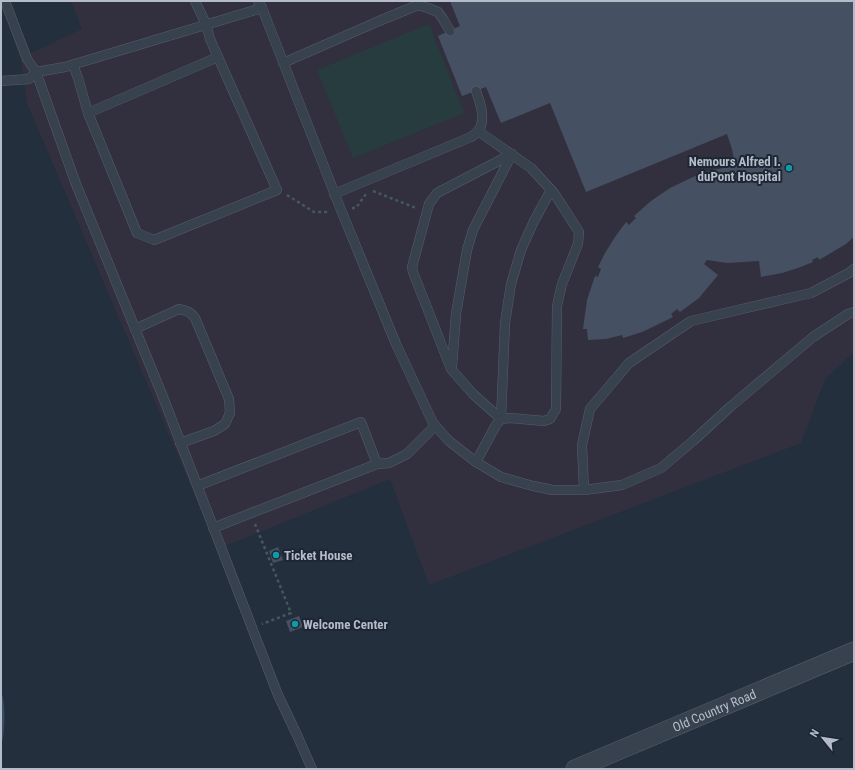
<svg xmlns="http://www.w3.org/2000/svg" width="855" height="770" font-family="'Roboto Condensed',sans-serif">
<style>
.medical{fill:#32303f}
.green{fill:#263c3f}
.water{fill:#394c67}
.building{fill:#455162}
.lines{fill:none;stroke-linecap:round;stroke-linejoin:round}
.lane-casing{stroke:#565f6c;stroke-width:10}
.street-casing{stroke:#565f6c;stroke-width:19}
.path{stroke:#44595c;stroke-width:2.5;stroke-dasharray:3 3;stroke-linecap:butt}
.lane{stroke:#38414e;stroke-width:9}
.street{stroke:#38414e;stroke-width:18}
.culture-dot{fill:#0f9aa8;stroke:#1d2633;stroke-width:1.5}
.labels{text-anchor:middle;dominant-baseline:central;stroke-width:4;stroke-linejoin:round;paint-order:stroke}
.poi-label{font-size:13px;font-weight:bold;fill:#b4bcc9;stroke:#1d2633;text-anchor:start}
.street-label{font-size:13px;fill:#b4bcc9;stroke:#1d2633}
</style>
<rect width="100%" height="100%" fill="#242f3e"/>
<path class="medical" d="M71,1H854V352L825,379L801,443L429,585L390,479L218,549L27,103L21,58L82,29Z"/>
<path class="green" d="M429,24L464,113L353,158L317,70Z"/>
<path class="water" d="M1,692C6,702 5,735 1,745Z"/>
<g class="building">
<path d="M450,1H854V237L846,244L819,260L818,257L812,260L813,262L798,268L782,273L761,277L759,261L727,263L707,260L704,264L718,275L699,298L680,312L677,309L671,314L673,317L663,322L642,332L623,338L622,335L606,339L588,340L587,329H583L587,300L595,276L598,277L601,269L598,267L605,253L615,237L626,222L629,225L636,218L634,216L651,201L670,188L693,177L712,170L735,166L732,149L727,134L586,192L550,103L501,123L486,87L462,96L438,36L460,26Z"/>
<path d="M278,547L283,560L273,563L269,551Z"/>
<path d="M299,616L303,627L290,632L286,621Z"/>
</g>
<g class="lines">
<defs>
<g id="lane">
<path d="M5,1L27,59L36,72L76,184L163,397L278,695L297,735L312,769"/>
<path d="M258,1L262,8L341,210L396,344L433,423L449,441L476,462L501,477L533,486L553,490H584L622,485L661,468L693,441L730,407L813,337L848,314L854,312"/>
<path d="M283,63L379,21L418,5L428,8L438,12L443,19L450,31"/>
<path d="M73,65L78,78L88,113L137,233L154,240L277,190L210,39L206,24L195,1"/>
<path d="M1,81L29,79L36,72L65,67L262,8"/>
<path d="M88,113L218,57"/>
<path d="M334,194L471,137C474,135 477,133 479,130C486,119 480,102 476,91"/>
<path d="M135,329L179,309C186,310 191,312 195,318L229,399L230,413L225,424L214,431L180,443"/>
<path d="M452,367L456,314L467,250L473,230L512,154"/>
<path d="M501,419L473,394L451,369L413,272L412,267L429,204L437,193L512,154"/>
<path d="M501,419L505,323L511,284L521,250L534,221L551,190"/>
<path d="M476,462L496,425L501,419L510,418L544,421L550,419L556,409L557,306L562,284L578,244L579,232L554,193L531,168L478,131"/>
<path d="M197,486L361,422L377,464"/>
<path d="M584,490L582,445L590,409L629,363L691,321L811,293L849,273L854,269"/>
<path d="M213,528L377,464L389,463L407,454L435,426"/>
</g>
<g id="street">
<path id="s1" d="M575,769L854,651"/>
</g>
</defs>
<use href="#lane" class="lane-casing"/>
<use href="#street" class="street-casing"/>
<g class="path">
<path d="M373,191L416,208"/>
<path d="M287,195L314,212H329"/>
<path d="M352,208H356L366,194"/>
<path d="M255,524L291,613L262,624"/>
</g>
<use href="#lane" class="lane"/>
<use href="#street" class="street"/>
</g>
<g class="culture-dot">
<circle cx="789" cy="168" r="4"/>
<circle cx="276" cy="555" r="4"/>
<circle cx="295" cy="624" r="4"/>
</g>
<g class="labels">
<g class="poi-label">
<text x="781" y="161" text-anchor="end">Nemours Alfred I.<tspan x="781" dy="15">duPont Hospital</tspan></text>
<text x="284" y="555">Ticket House</text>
<text x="303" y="624">Welcome Center</text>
</g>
<g class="street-label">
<text stroke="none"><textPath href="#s1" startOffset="151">Old Country Road</textPath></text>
</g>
</g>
<rect width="855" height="770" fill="none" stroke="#b4bcc9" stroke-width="4"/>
<g transform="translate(823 738) rotate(300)" stroke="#1d2633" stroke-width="3" paint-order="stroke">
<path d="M0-3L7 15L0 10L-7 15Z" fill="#b4bcc9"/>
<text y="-6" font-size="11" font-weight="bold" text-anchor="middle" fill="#b4bcc9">N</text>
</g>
</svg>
